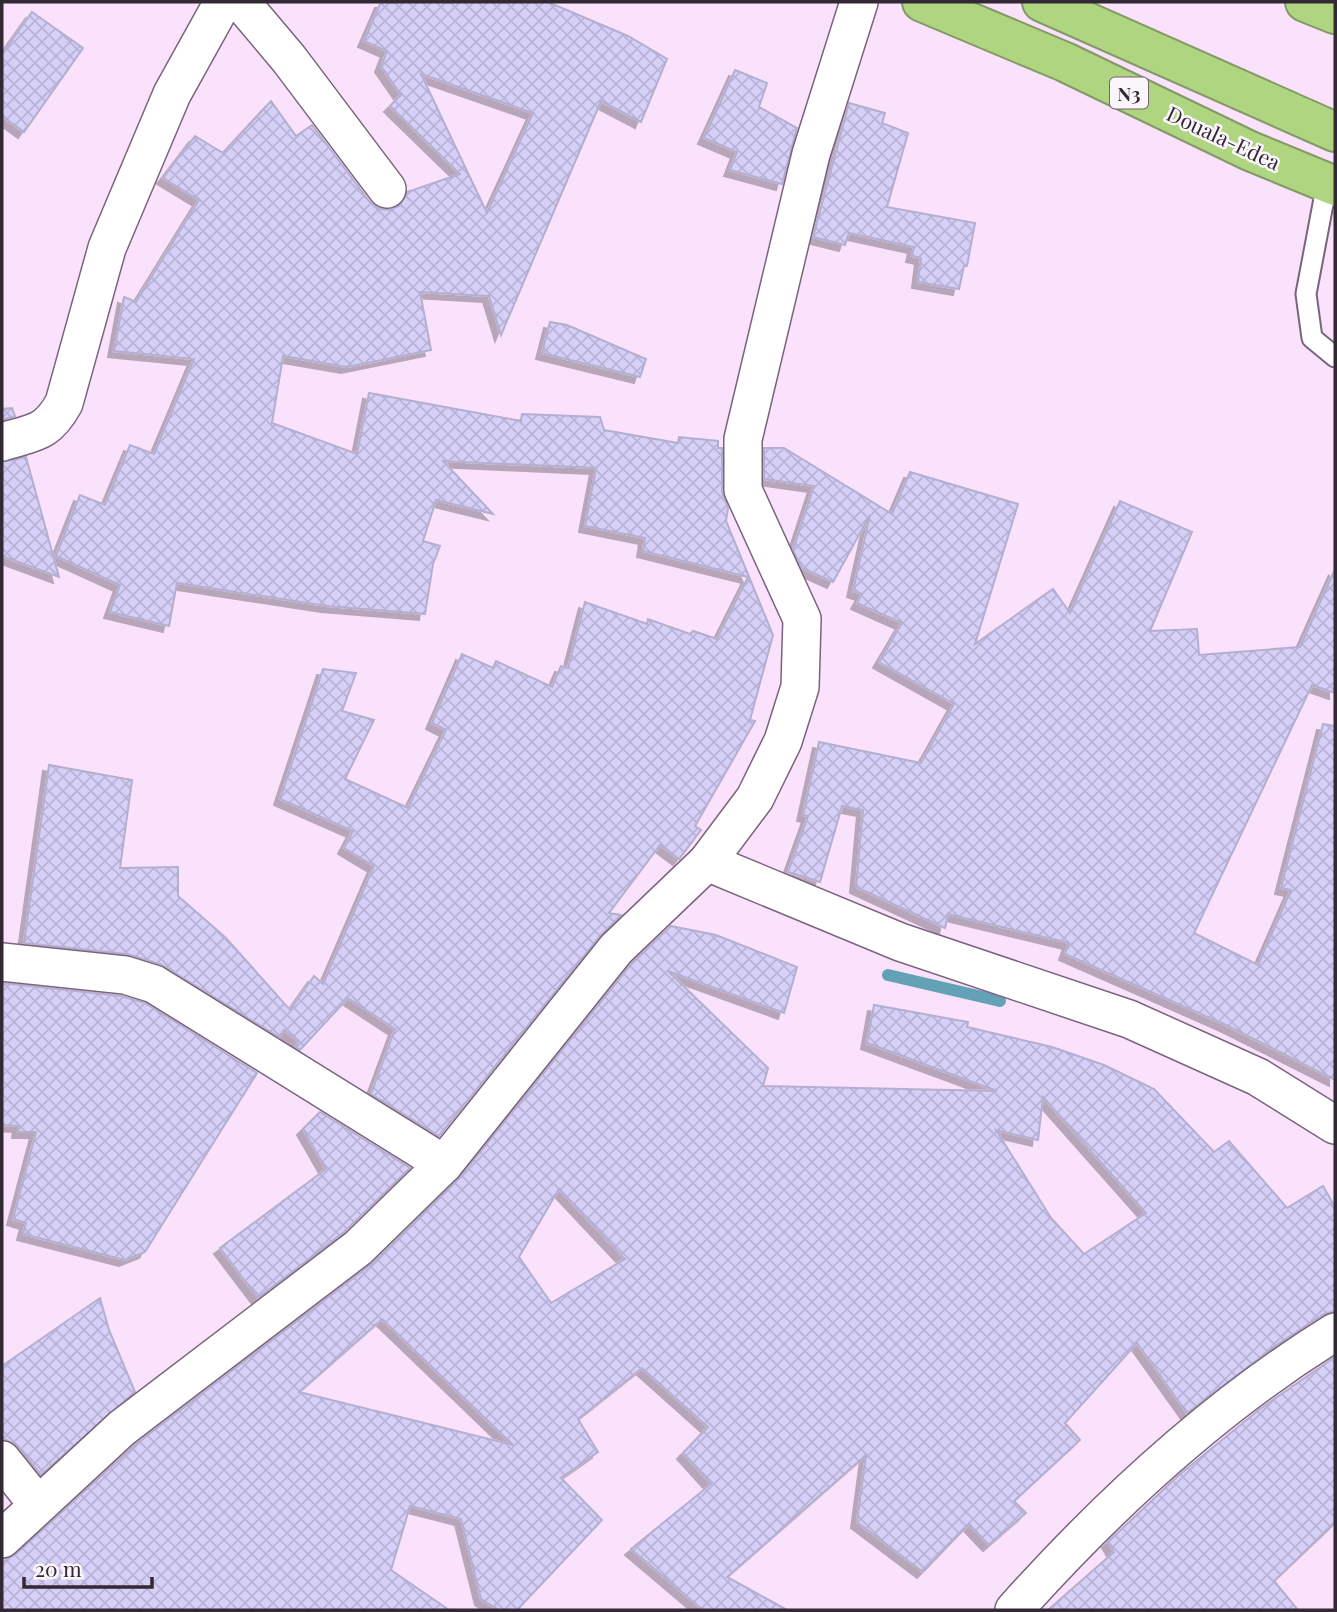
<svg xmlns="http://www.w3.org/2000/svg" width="1337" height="1612" font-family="'Playfair Display',serif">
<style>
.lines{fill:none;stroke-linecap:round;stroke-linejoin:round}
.stream{stroke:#63a1b5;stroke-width:12}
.building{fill:url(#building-cross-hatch);stroke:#b4afcf;stroke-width:2;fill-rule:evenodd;filter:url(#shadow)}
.lane-casing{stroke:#7a647c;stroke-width:23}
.street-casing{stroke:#7a647c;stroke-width:40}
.highway-casing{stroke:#849965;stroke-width:42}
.lane{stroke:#fff;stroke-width:19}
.street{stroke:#fff;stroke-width:37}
.highway{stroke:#afd580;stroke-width:38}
.labels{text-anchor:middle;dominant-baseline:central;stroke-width:5;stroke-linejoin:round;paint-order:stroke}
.shield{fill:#fbf6fc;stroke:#6f6670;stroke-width:2}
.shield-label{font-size:19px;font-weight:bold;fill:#332934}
.street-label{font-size:21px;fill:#332934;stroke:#fbf6fc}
</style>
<defs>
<pattern id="building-cross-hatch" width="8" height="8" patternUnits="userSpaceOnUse" patternTransform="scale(1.75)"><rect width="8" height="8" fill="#d6d0f9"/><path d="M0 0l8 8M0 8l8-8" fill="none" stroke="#b8b3d6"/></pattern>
<filter id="shadow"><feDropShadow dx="-6" dy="6" stdDeviation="0" flood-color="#0004"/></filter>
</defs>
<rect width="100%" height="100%" fill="#fae2fd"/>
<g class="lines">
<path class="stream" d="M888,975L1000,1001"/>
</g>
<g class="building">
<path d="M381,2H548L628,36L667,59L641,122L601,101L501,335L489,296L420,292L431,350L347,367L283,356L272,423L357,454L369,393L521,421L522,414L600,417L604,430L678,443L679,437L718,441V448H722V491L728,508L726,521L773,635L750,720L755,721L695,826L701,830L679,859L660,845L609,913L621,915L600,936L439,1136L371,1094L395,1029L348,998L300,1050L296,1047L298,1041L284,1030L279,1037L160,964L127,954L24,943L49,765L132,780L120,868L178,867V896L226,938L290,1010L314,976L323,984L374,866L344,848L353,831L280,799L323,669L356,673L342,711L374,720L345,779L408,808L446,730L432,723L462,654L493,668L496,661L552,687L561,666L568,668L585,602L647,624L648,619L690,634L693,631L717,639L748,577L643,551L645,538L585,526L596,468L443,461L493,514L436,500L423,541L440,546L433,564L425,614L327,606L177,583L169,626L110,612L120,585L56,556L80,495L105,505L130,445L154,454L194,359L114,351L124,297L136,302L199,200L163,178L195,136L223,153L271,101L296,136L312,125L370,202L379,209L389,210L399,206L407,192L460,174L390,106L401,95L381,66L387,51L364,41ZM421,74L533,113L487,213L447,129Z"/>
<path d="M32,12L83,48L24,132L2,116V54Z"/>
<path d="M735,70L767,83L759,107L797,128L782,184L730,170L737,152L704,138Z"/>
<path d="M849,103L885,113L882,123L908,133L887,207L975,223L967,266H964L959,289L918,282L921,258L912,256L914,247L849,233L845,245L813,237Z"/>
<path d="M550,322L567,325L646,359L640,377L542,353Z"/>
<path d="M12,408L15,416L2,420V409Z"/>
<path d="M764,448H784L892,514L910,472L1018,504L975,644L1053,589L1070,613L1120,501L1192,532L1150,631L1197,629L1199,655L1300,647L1335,569V693L1312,685L1194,933L1258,965L1291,890L1281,888L1323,724L1335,726V1080L1226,1025L1065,954L1069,943L948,914L945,928L856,887L863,810L842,806L820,882L788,872L808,816L803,815L819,742L921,763L954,704L879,662L902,623L857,603L862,594L853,591L870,515L833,582L802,568L793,550L814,486L764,479Z"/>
<path d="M26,457L59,577L2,556V462Z"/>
<path d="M671,926L716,935L797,967L784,1013L668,971L768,1068L763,1086L997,1091L867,1043L874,1005L968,1022L967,1027L1052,1047L1104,1065L1154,1089L1214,1152L1229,1141L1287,1208L1323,1186L1335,1207V1311L1324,1314L1278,1344L1187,1413L1137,1343L1065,1423L1080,1440L1014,1501L1026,1513L989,1545L969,1524L923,1572L857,1522L866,1455L727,1577L787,1610H703L631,1549L711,1484L683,1453L708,1427L642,1368L578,1419L598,1452L561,1478L602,1520L517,1610H499L481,1599L461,1519L410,1506L391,1570L449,1610H2V1562L16,1554L136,1444L373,1263L460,1177L632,963ZM1043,1097L1146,1213L1084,1254L1051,1218L996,1130L1038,1140ZM559,1189L625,1259L551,1303L519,1257ZM382,1319L513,1445L299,1392Z"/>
<path d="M2,983L121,996L145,1003L257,1073L145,1252L125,1260L23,1234L26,1223L13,1219L36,1132H18L19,1126L2,1125Z"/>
<path d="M320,1112L410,1168L344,1232L258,1298L220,1248L326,1169L303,1129Z"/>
<path d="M100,1298L109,1330L135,1392L41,1475L18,1446L2,1438V1366Z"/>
<path d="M1335,1357V1523L1274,1581L1298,1610H1048L1114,1552L1108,1542L1179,1475L1260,1409Z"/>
</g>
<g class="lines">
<defs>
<path id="lane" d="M1327,183L1306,294L1312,338L1335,357"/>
<g id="street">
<path d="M241,2L289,59L387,189"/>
<path d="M2,442C34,432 47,434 64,403L107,248L172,94L223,2"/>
<path d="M707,862L900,942L1129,1019L1258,1077L1335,1125"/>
<path d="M2,962L125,975L154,984L444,1164"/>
<path d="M2,1460L38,1505"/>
<path d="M2,1539L122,1428L358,1248L444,1164L616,949L707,862L755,798L783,741L800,687L802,619L743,490V439L811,154L859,2"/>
<path d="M1014,1610C1108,1505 1215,1406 1335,1332"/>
</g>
<g id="highway">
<path d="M922,2L1065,62L1250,151L1335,186"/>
<path d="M1042,2L1335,132"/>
<path d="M1305,2L1335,14"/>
</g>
</defs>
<use href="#lane" class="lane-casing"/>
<use href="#street" class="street-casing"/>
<use href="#highway" class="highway-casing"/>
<use href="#lane" class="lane"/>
<use href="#street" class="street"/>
<use href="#highway" class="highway"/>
</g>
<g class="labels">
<rect class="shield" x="1110" y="77.5" width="38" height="31" rx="5"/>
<g class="shield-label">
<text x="1129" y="93">N3</text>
</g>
<g class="street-label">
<text transform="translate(1224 137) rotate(25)">Douala-Edea</text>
</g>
</g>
<rect width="1337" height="1612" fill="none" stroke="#332934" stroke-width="7"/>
<path d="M24 1577v10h128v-10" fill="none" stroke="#332934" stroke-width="3.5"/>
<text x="35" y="1577" font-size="21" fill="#332934" stroke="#fbf6fc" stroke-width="5" paint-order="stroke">20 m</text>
</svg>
